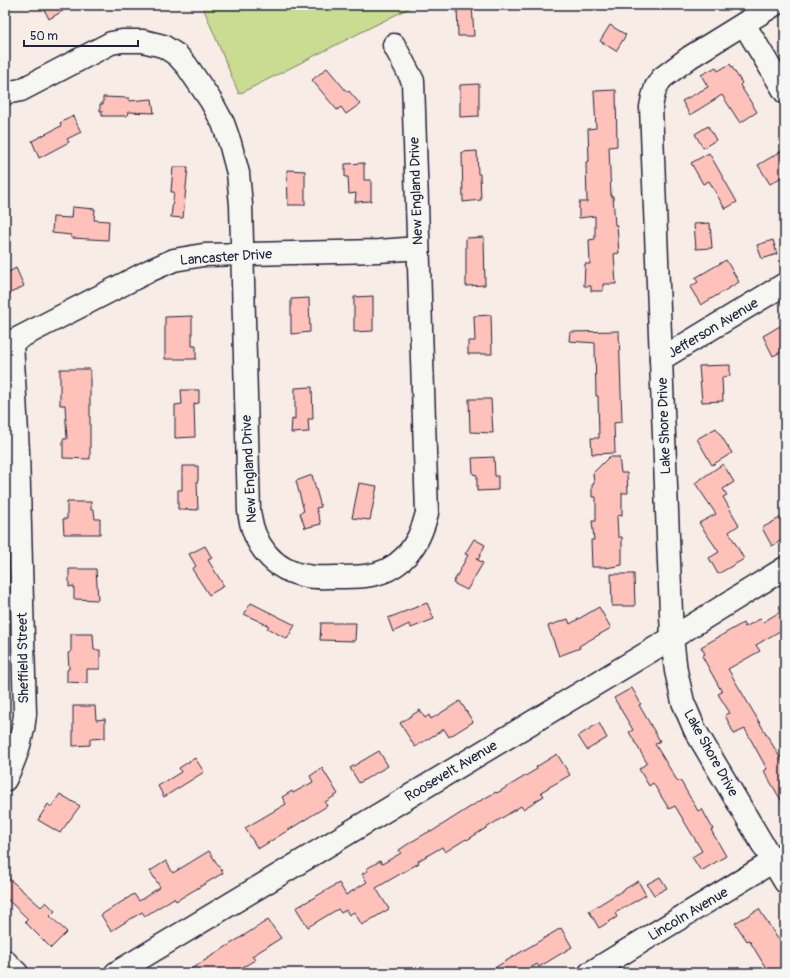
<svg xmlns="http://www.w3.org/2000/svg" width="790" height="978" font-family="Pangolin,sans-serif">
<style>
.green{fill:#cadc91;stroke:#767f66}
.building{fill:#fec2ba;stroke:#22223b}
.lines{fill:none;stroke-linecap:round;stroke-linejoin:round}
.minor-casing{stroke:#22223b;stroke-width:25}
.minor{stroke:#f6f6f2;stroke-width:22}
.labels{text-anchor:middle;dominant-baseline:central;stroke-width:3;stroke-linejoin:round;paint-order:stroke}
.street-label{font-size:14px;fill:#22223b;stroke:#f6f6f2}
</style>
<rect width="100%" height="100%" fill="#f8ece7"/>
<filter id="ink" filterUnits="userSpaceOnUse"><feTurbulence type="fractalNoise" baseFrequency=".025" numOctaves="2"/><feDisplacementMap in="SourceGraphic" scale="8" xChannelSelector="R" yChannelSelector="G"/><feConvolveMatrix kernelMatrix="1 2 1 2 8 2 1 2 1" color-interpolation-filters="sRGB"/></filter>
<g filter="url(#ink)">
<path class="green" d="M202,5H415L239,94Z"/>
<g class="building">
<path d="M42,5H73L49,19Z"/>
<path d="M457,5H472L474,36H458Z"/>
<path d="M610,25L626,35L616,51L600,41Z"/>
<path d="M730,64L742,83L740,85L757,112L740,123L722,95L690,115L682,101L708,87L701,75L716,67L718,71Z"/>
<path d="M327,68L347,92L349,91L360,104L346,114L341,107L337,110L312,80Z"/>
<path d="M479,84V116L460,117V85Z"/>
<path d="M616,90L617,146L609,147L611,196H613L615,225H617L619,253L614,254L616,284H603V291H591V286H584L585,264H590L589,240L595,239V216L579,218V202H587L586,162L589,161L588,129L596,128L594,91Z"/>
<path d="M103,97L129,98V101L152,99L154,113L128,112L127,116H102V111H100V104H103Z"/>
<path d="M73,116L81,132L67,139L69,142L39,158L32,141L61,126L60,123Z"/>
<path d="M708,126L716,140L703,148L695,134Z"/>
<path d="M785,149V175L770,184L758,165Z"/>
<path d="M477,151L478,174H480L481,200L463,202L462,152Z"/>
<path d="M709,153L737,202L725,209L709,181L703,184L691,163Z"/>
<path d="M364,163V180H371V201L355,202L356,193L349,194L348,177H345V164Z"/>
<path d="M173,167H188L183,218L171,217L174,192H171Z"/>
<path d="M287,170L305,171V205H288Z"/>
<path d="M72,207L95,209L94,220L109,221L108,240L71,238V235L52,233L53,217L71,218Z"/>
<path d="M710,223L712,248L696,249L694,224Z"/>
<path d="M484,237L485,285L466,286V238Z"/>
<path d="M773,240L777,254L762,259L757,245Z"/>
<path d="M726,260L739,282L701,305L690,287L698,282L695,278Z"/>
<path d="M16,268L24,286L5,296V274Z"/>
<path d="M373,296V331L354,332V297Z"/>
<path d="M309,298L310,332L291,334V299Z"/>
<path d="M491,315L492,354H468V341H475L474,316Z"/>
<path d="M192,316V346H196V359H165V317Z"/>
<path d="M780,326L785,336V350L773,356L763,336Z"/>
<path d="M619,331L622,422L614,423L615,453L592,454L591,438H599L598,396H596L595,343L569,341L570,332Z"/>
<path d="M730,365V376L722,377L723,401L702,402L699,366Z"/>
<path d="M60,369H90V459L63,458V439H67L65,405H60Z"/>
<path d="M312,387L313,419H308L309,432L291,433L292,419L295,420V388Z"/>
<path d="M181,390H199V403L194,404L195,437L175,438V405L182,404Z"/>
<path d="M469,399H491L493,433L470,432Z"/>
<path d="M716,428L732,453L712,465L697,439Z"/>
<path d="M494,457L495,476H498V490L477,491V475L473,474L472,458Z"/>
<path d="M609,457H619L621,473H627L628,493H622V515L617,516L618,537H622V565L606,568V567H592L591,540H594L592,521H596V497H592V485L594,484L593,473Z"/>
<path d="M723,464L734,482L723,489L727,495L723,497L739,525L729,532L744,559L718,574L709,558L719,552L699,523L716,514L695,483Z"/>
<path d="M182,466H198V481H197L198,510L178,509V490H182Z"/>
<path d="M312,475L321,507L316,508L321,524L305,528L300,513L304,511L296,481Z"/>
<path d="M359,483L377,486L370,520L352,518Z"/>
<path d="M67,502H91V510H94L95,519H100V534H64L63,519H67Z"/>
<path d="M785,515V538L772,546L762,528Z"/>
<path d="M474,539L485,545L478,560L475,558L483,563L467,590L453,583L468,555L465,554Z"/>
<path d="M205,546L212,558L208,560L224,586L209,595L192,569L196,566L189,554Z"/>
<path d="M69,569H96L98,600L74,599V586L69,587Z"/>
<path d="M611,574H634L635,606H612Z"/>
<path d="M251,603L295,625L287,639L267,628L269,626L244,614Z"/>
<path d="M427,603L434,619L411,628L409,624L393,632L388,618Z"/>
<path d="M599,607L611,628L579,646L580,648L559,656L548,626L568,619L570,624Z"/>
<path d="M785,609V628L756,645L760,651L728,669L785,766V807L764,771L767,769L745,729L734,734L725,715L730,713L718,694L722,692L702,656L705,654L701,647L743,623L745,627L760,619L763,622Z"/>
<path d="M321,623H356L355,641L320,640Z"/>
<path d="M71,634H93L94,650H100V669H87V683L67,682V670L69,669L68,653L71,652Z"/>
<path d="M632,688L641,704L639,705L660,741L655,744L678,782L680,780L698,811L702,809L713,829L711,830L726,856L701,871L692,857L702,851L675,806L669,809L653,783L649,786L639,769L647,763L629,732L633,730L614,698Z"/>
<path d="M460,701L473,722L449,737L444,729L415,747L400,723L420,710L425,718L429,715L431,719Z"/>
<path d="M73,706H95L96,720L105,719V738L90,739V745L73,746Z"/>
<path d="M599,723L607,738L587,750L578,736Z"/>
<path d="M379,751L388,766L359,783L350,768Z"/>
<path d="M557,754L570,775L541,792L544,796L523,809L521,806L467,840L466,839L445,852L442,847L418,861L419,863L376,888L389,909L362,925L354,912L349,915L346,910L341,913L338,909L308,927L296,908L339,883L346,895L367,882L362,874L368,871L366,869L380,861L382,864L401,853L399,850L411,842L430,831L431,832L478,802L496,792L497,793L537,769L536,767Z"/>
<path d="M195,758L204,772L164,797L158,786L181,772L179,768Z"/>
<path d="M322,768L338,794L325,802L327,806L258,849L245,828L286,804L282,797L292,791L293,793L313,782L310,776Z"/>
<path d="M60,794L80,806L60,833L38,820L48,804L51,807Z"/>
<path d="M209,851L223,873L176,901L174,898L145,916L142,912L111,931L101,915L134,894L139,901L160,887L150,871L166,861L173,873Z"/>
<path d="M5,875L41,907L46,902L55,911L50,916L67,932L51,948L25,922L28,919L5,897Z"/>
<path d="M660,877L667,888L654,895L647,884Z"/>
<path d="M638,881L646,895L615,913L617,917L599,928L589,911Z"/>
<path d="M759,909L778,939L780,938L785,946V973H769L749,940L747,941L735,923Z"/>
<path d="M268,920L281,938L252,956L255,960L233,973H185Z"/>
<path d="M561,928L572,947L539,967L537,964L522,973H486Z"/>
</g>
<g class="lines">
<defs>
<g id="minor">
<path d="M774,5L690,57L662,78L656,87L653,97L651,107L672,638L676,671L683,702L695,730L785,882"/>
<path d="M744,24L785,92"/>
<path d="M5,93L21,90L111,43L122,41H143L163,46L177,55L187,66L211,101L223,123L230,143L238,173L241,205L249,511C253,544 273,571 307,576C316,578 326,577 335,577C345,577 355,577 365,576C401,572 419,546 427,513L413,81L394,45"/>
<path d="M5,345L151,270L174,260L203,255L379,251L418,248"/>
<path d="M661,359L785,284"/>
<path d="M5,780C16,759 23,737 25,714L18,452L12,342"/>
<path d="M5,961L17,973"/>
<path d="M116,973L672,638L785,568"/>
<path d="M590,973L785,854"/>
</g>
</defs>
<use href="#minor" class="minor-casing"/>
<use href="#minor" class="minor"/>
</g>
</g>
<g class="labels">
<g class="street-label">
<text transform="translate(416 191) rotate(-92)">New England Drive</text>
<text transform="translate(226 257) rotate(-4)">Lancaster Drive</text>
<text transform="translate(713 328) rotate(-31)">Jefferson Avenue</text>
<text transform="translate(664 426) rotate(-92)">Lake Shore Drive</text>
<text transform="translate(249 469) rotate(-93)">New England Drive</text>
<text transform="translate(23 658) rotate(-91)">Sheffield Street</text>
<text transform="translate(711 753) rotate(61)">Lake Shore Drive</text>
<text transform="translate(451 771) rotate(-31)">Roosevelt Avenue</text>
<text transform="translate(688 914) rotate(-31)">Lincoln Avenue</text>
</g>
</g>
<rect width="790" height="978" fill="none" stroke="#f6f6f2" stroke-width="20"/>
<rect x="10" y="10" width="770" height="958" fill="none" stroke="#22223b" stroke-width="1.5" filter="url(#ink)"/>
<path d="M24 40v6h114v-6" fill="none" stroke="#22223b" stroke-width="2"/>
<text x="30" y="40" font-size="12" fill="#22223b" stroke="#f6f6f2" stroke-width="3" paint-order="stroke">50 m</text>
</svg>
